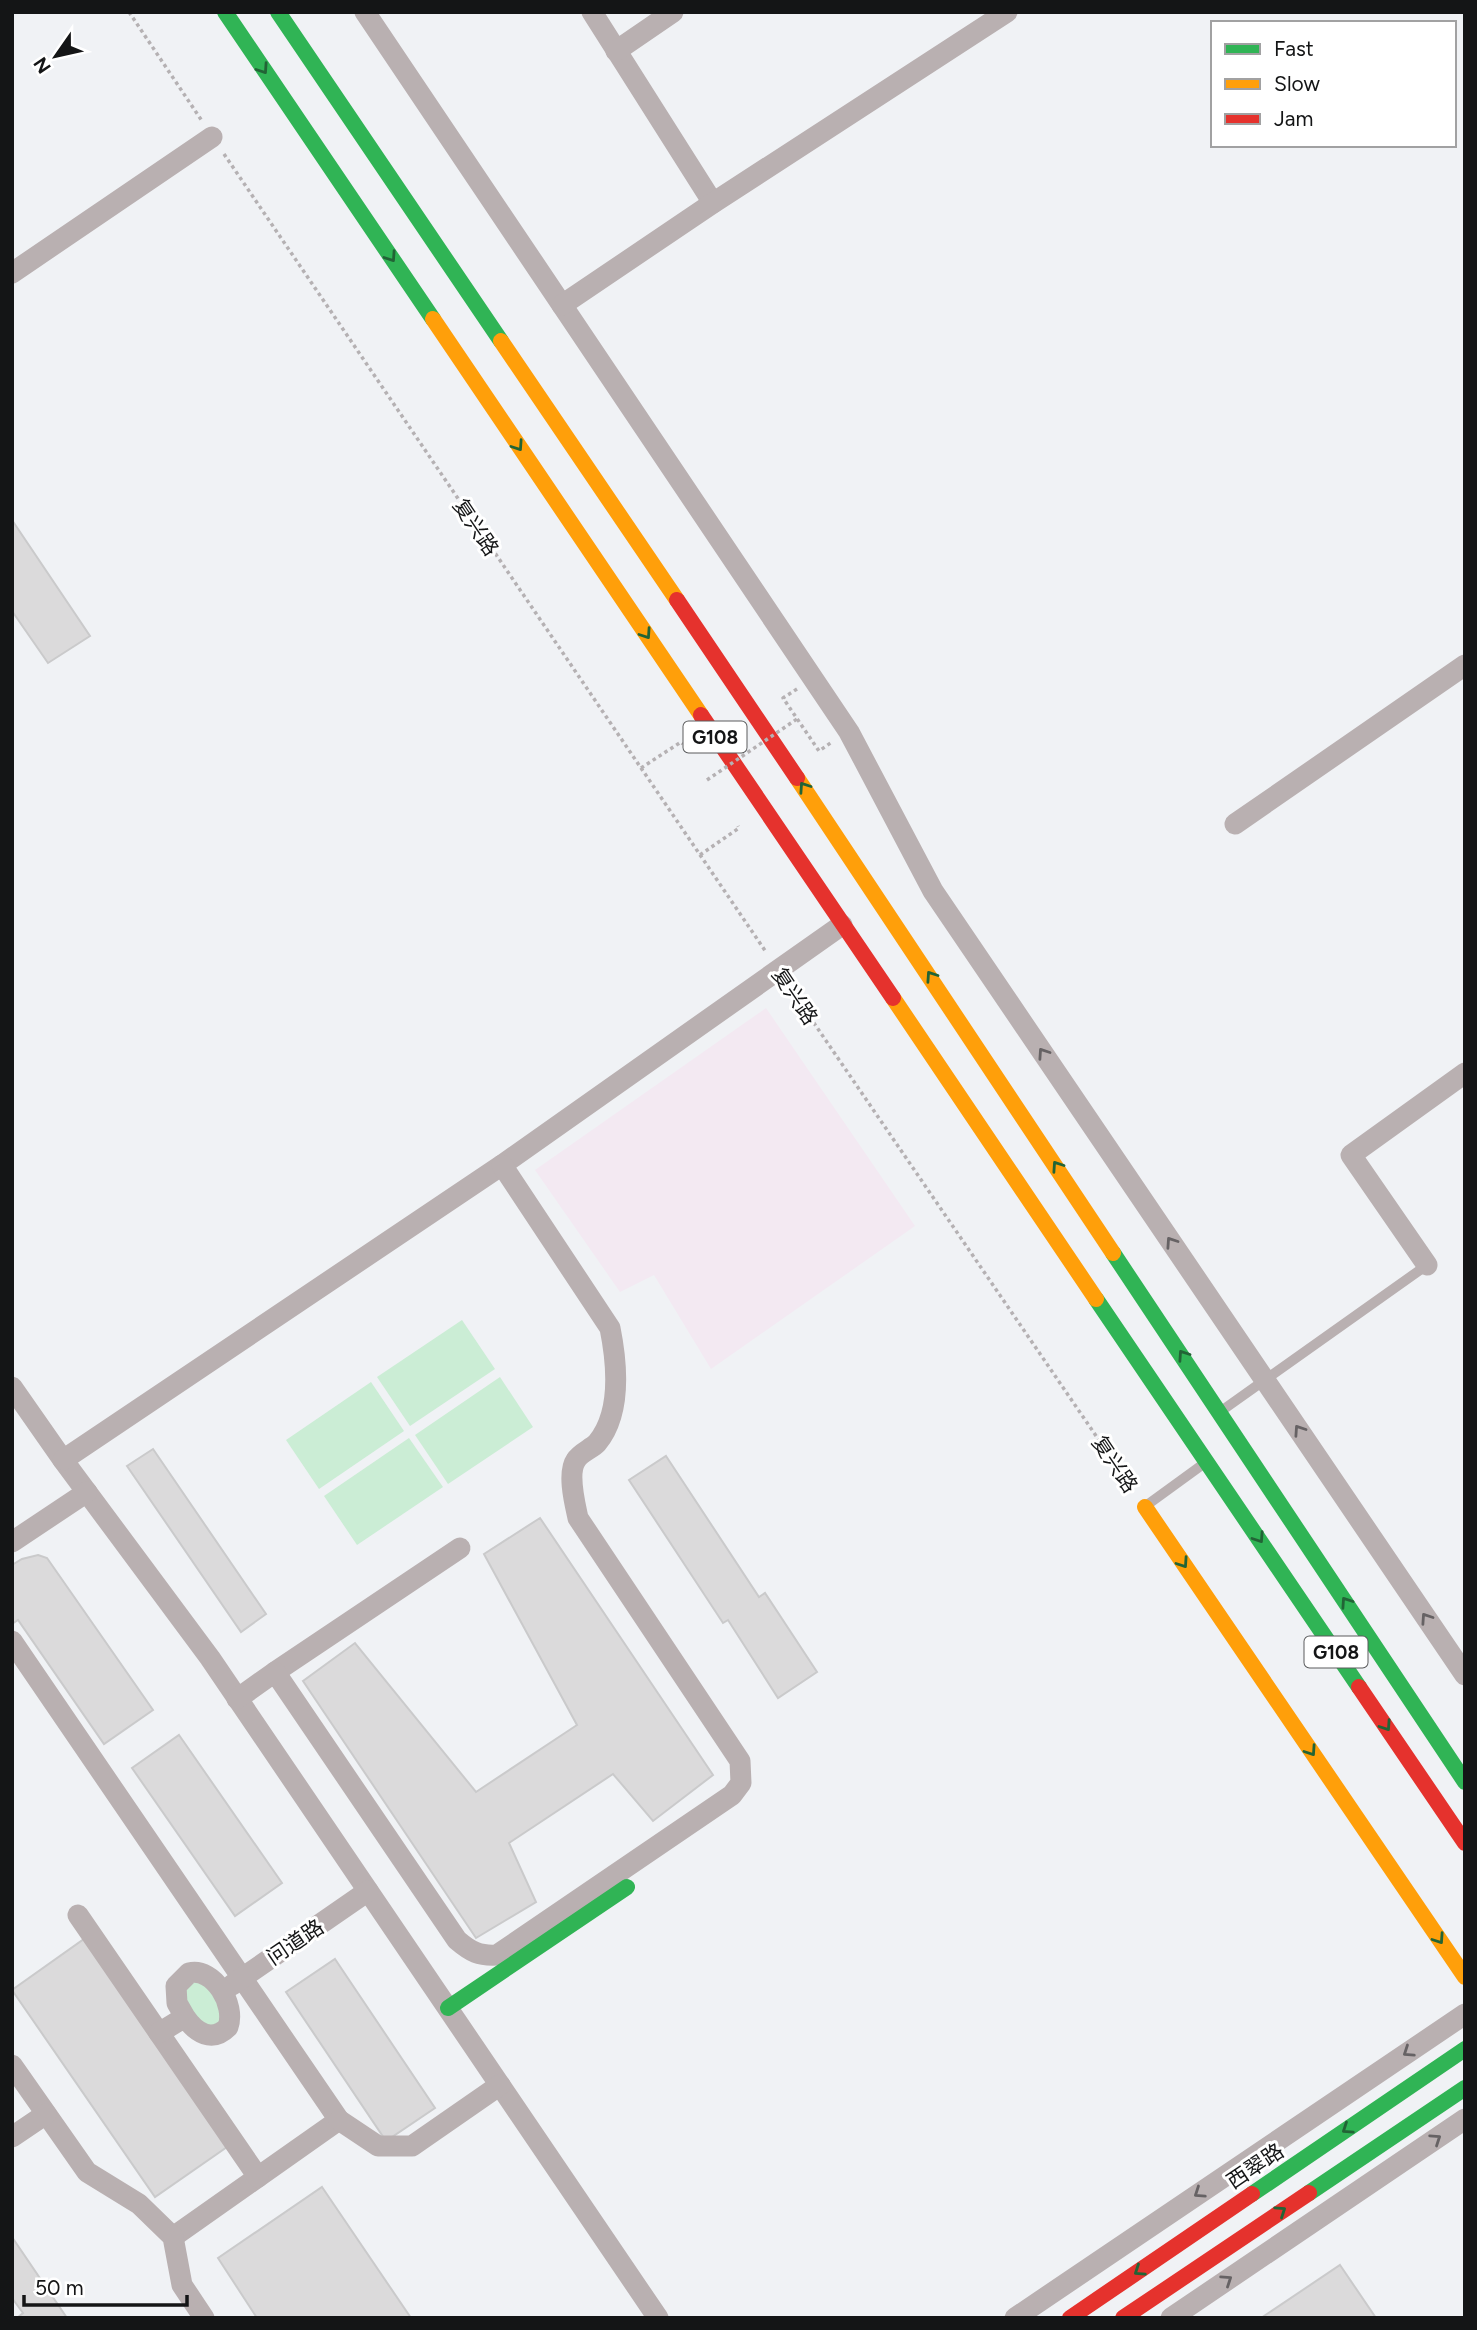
<svg xmlns="http://www.w3.org/2000/svg" width="1477" height="2330" font-family="Figtree,'Noto Sans SC',sans-serif">
<style>
.industrial{fill:#f3e9f2}
.green{fill:#cbedd5}
.building{fill:#dbdadb;stroke:#cacacb;stroke-width:2}
.lines{fill:none;stroke-linecap:round;stroke-linejoin:round}
.path{stroke:#b5b1b3;stroke-width:3.5;stroke-dasharray:3.5 3.5;stroke-linecap:butt}
.lane{stroke:#b9b0b1;stroke-width:10}
.street{stroke:#b9b0b1;stroke-width:21}
.fast{stroke:#30b455;stroke-width:16}
.slow{stroke:#ff9f0a;stroke-width:16}
.jam{stroke:#e5322d;stroke-width:16}
.path-bridge{stroke:#b5b1b3;stroke-width:3.5;stroke-dasharray:3.5 3.5;stroke-linecap:butt}
.oneway{stroke:#226436}
.oneway2{stroke:#666264}
.labels{text-anchor:middle;dominant-baseline:central;stroke-width:6;stroke-linejoin:round;paint-order:stroke}
.shield{fill:#fff;stroke:#5a5b5c;stroke-width:2}
.shield-label{font-size:19px;font-weight:bold;fill:#141516}
.street-label{font-size:21px;fill:#141516;stroke:#fff}
</style>
<rect width="100%" height="100%" fill="#f0f2f5"/>
<path class="industrial" d="M766,1008L915,1226L711,1369L654,1275L620,1292L535,1170Z"/>
<g class="green">
<path d="M462,1320L495,1369L410,1426L377,1377Z"/>
<path d="M500,1377L533,1427L448,1484L415,1435Z"/>
<path d="M371,1382L404,1431L319,1489L286,1440Z"/>
<path d="M409,1438L443,1487L357,1545L324,1496Z"/>
<path d="M198,1974L229,2018L203,2031L179,1985Z"/>
</g>
<g class="building">
<path d="M12,520L90,636L48,663L12,611Z"/>
<path d="M153,1449L266,1614L241,1632L127,1466Z"/>
<path d="M666,1456L759,1597L765,1593L817,1672L778,1698L728,1620L723,1623L629,1480Z"/>
<path d="M540,1518L713,1775L653,1821L613,1774L509,1843L536,1902L476,1938L303,1681L355,1643L476,1792L577,1725L484,1554Z"/>
<path d="M38,1555L47,1558L153,1710L104,1744L18,1620L12,1624V1565L22,1559Z"/>
<path d="M179,1735L282,1883L235,1916L132,1768Z"/>
<path d="M84,1939L227,2147L155,2197L12,1990Z"/>
<path d="M335,1959L435,2108L386,2141L286,1992Z"/>
<path d="M322,2187L411,2318H257L218,2258Z"/>
<path d="M12,2237L67,2318H17L23,2313L12,2298Z"/>
<path d="M1340,2265L1376,2318H1261Z"/>
</g>
<g class="lines">
<g class="path">
<path d="M129,12L202,121"/>
<path d="M224,154L766,952"/>
<path d="M797,689L783,698L819,751L832,742"/>
<path d="M641,768L681,742L683,744"/>
<path d="M700,855L739,828L738,826"/>
<path d="M790,988L1131,1487"/>
</g>
<g class="lane">
<path d="M1224,1409L1427,1265"/>
<path d="M1147,1505L1202,1465"/>
</g>
<g class="street">
<path d="M365,12L849,732L933,891L1465,1675"/>
<path d="M592,12L713,203"/>
<path d="M616,51L673,12"/>
<path d="M12,273L212,137"/>
<path d="M562,305L713,203L1007,12"/>
<path d="M1235,824L1465,665"/>
<path d="M1427,1265L1351,1155L1465,1073"/>
<path d="M12,1387L63,1460L210,1658L658,2318"/>
<path d="M63,1460L502,1165L842,925"/>
<path d="M12,1542L87,1492"/>
<path d="M12,1641L339,2120L173,2237"/>
<path d="M275,1672L460,1548"/>
<path d="M237,1699L275,1672L457,1940C471,1952 479,1956 497,1955L732,1795L741,1783L740,1761L578,1518C575,1504 567,1473 576,1460C580,1453 591,1449 597,1443C622,1413 617,1363 610,1328L502,1165"/>
<path d="M78,1915L258,2177"/>
<path d="M232,1985L368,1891"/>
<path d="M159,2033L185,2017C196,2033 212,2043 228,2027C236,2005 214,1967 189,1973L176,1986L177,2003L185,2017"/>
<path d="M12,2065L87,2172L139,2204L173,2237L182,2285L204,2318"/>
<path d="M339,2120L378,2146H412L500,2085"/>
<path d="M12,2137L46,2114"/>
<path d="M1015,2318L1465,2014"/>
<path d="M1171,2318L1465,2119"/>
</g>
<g class="fast">
<path d="M225,12L433,319"/>
<path d="M278,12L501,341"/>
<path d="M1113,1253L1465,1782"/>
<path d="M1096,1299L1359,1687"/>
<path d="M448,2008L627,1887"/>
<path d="M1309,2193L1465,2088"/>
<path d="M1252,2194L1465,2049"/>
</g>
<g class="slow">
<path d="M433,319L701,715"/>
<path d="M501,341L677,600"/>
<path d="M797,778L1113,1253"/>
<path d="M893,998L1096,1299"/>
<path d="M1145,1507L1465,1977"/>
</g>
<g class="jam">
<path d="M677,600L797,778"/>
<path d="M701,715L893,998"/>
<path d="M1359,1687L1465,1843"/>
<path d="M1070,2318L1252,2194"/>
<path d="M1123,2318L1309,2193"/>
</g>
<path class="path-bridge" d="M707,780L797,719"/>
</g>
<defs><path id="oneway-chevron" d="M-2-3.5L2.5 0L-2 3.5" fill="none" stroke-width="1.6" stroke-linecap="round" stroke-linejoin="round" transform="scale(1.75)"/></defs>
<g class="oneway">
<use href="#oneway-chevron" transform="translate(263 69) rotate(56)"/>
<use href="#oneway-chevron" transform="translate(391 257) rotate(56)"/>
<use href="#oneway-chevron" transform="translate(518 446) rotate(56)"/>
<use href="#oneway-chevron" transform="translate(646 634) rotate(56)"/>
<use href="#oneway-chevron" transform="translate(804 787) rotate(-124)"/>
<use href="#oneway-chevron" transform="translate(931 976) rotate(-124)"/>
<use href="#oneway-chevron" transform="translate(1057 1166) rotate(-124)"/>
<use href="#oneway-chevron" transform="translate(1183 1355) rotate(-124)"/>
<use href="#oneway-chevron" transform="translate(1259 1538) rotate(56)"/>
<use href="#oneway-chevron" transform="translate(1183 1563) rotate(56)"/>
<use href="#oneway-chevron" transform="translate(1346 1602) rotate(-124)"/>
<use href="#oneway-chevron" transform="translate(1386 1726) rotate(56)"/>
<use href="#oneway-chevron" transform="translate(1311 1751) rotate(56)"/>
<use href="#oneway-chevron" transform="translate(1439 1939) rotate(56)"/>
<use href="#oneway-chevron" transform="translate(1347 2129) rotate(146)"/>
<use href="#oneway-chevron" transform="translate(1281 2211) rotate(-34)"/>
<use href="#oneway-chevron" transform="translate(1139 2271) rotate(146)"/>
</g>
<g class="oneway2">
<use href="#oneway-chevron" transform="translate(1043 1053) rotate(-124)"/>
<use href="#oneway-chevron" transform="translate(1171 1242) rotate(-124)"/>
<use href="#oneway-chevron" transform="translate(1299 1430) rotate(-124)"/>
<use href="#oneway-chevron" transform="translate(1426 1618) rotate(-124)"/>
<use href="#oneway-chevron" transform="translate(1408 2052) rotate(146)"/>
<use href="#oneway-chevron" transform="translate(1436 2139) rotate(-34)"/>
<use href="#oneway-chevron" transform="translate(1199 2193) rotate(146)"/>
<use href="#oneway-chevron" transform="translate(1227 2280) rotate(-34)"/>
</g>
<g class="labels">
<g class="shield">
<rect x="683.5" y="721.5" width="63" height="31" rx="5"/>
<rect x="1304.5" y="1636.5" width="63" height="31" rx="5"/>
</g>
<g class="shield-label">
<text x="715" y="737">G108</text>
<text x="1336" y="1652">G108</text>
</g>
<g class="street-label">
<text transform="translate(476 527) rotate(56)">复兴路</text>
<text transform="translate(795 996) rotate(56)">复兴路</text>
<text transform="translate(1115 1464) rotate(56)">复兴路</text>
<text transform="translate(295 1942) rotate(-34)">问道路</text>
<text transform="translate(1255 2166) rotate(-34)">西翠路</text>
</g>
</g>
<rect width="1477" height="2330" fill="none" stroke="#141516" stroke-width="28"/>
<rect x="1211" y="21" width="245" height="126" fill="#ffffff" stroke="#a1a1a2" stroke-width="2"/>
<rect x="1225" y="44" width="35" height="10" fill="#30b455" stroke="#a1a1a2" stroke-width="2"/>
<text x="1274" y="56" font-size="21" fill="#141516">Fast</text>
<rect x="1225" y="79" width="35" height="10" fill="#ff9f0a" stroke="#a1a1a2" stroke-width="2"/>
<text x="1274" y="91" font-size="21" fill="#141516">Slow</text>
<rect x="1225" y="114" width="35" height="10" fill="#e5322d" stroke="#a1a1a2" stroke-width="2"/>
<text x="1274" y="126" font-size="21" fill="#141516">Jam</text>
<g transform="translate(56 56) rotate(236)" stroke="#ffffff" stroke-width="5" paint-order="stroke">
<path d="M0-5L12 26L0 18L-12 26Z" fill="#141516"/>
<text y="-10" font-size="19" font-weight="bold" text-anchor="middle" fill="#141516">N</text>
</g>
<path d="M24 2295v10h163v-10" fill="none" stroke="#141516" stroke-width="3.5"/>
<text x="35" y="2295" font-size="21" fill="#141516" stroke="#ffffff" stroke-width="5" paint-order="stroke">50 m</text>
</svg>
